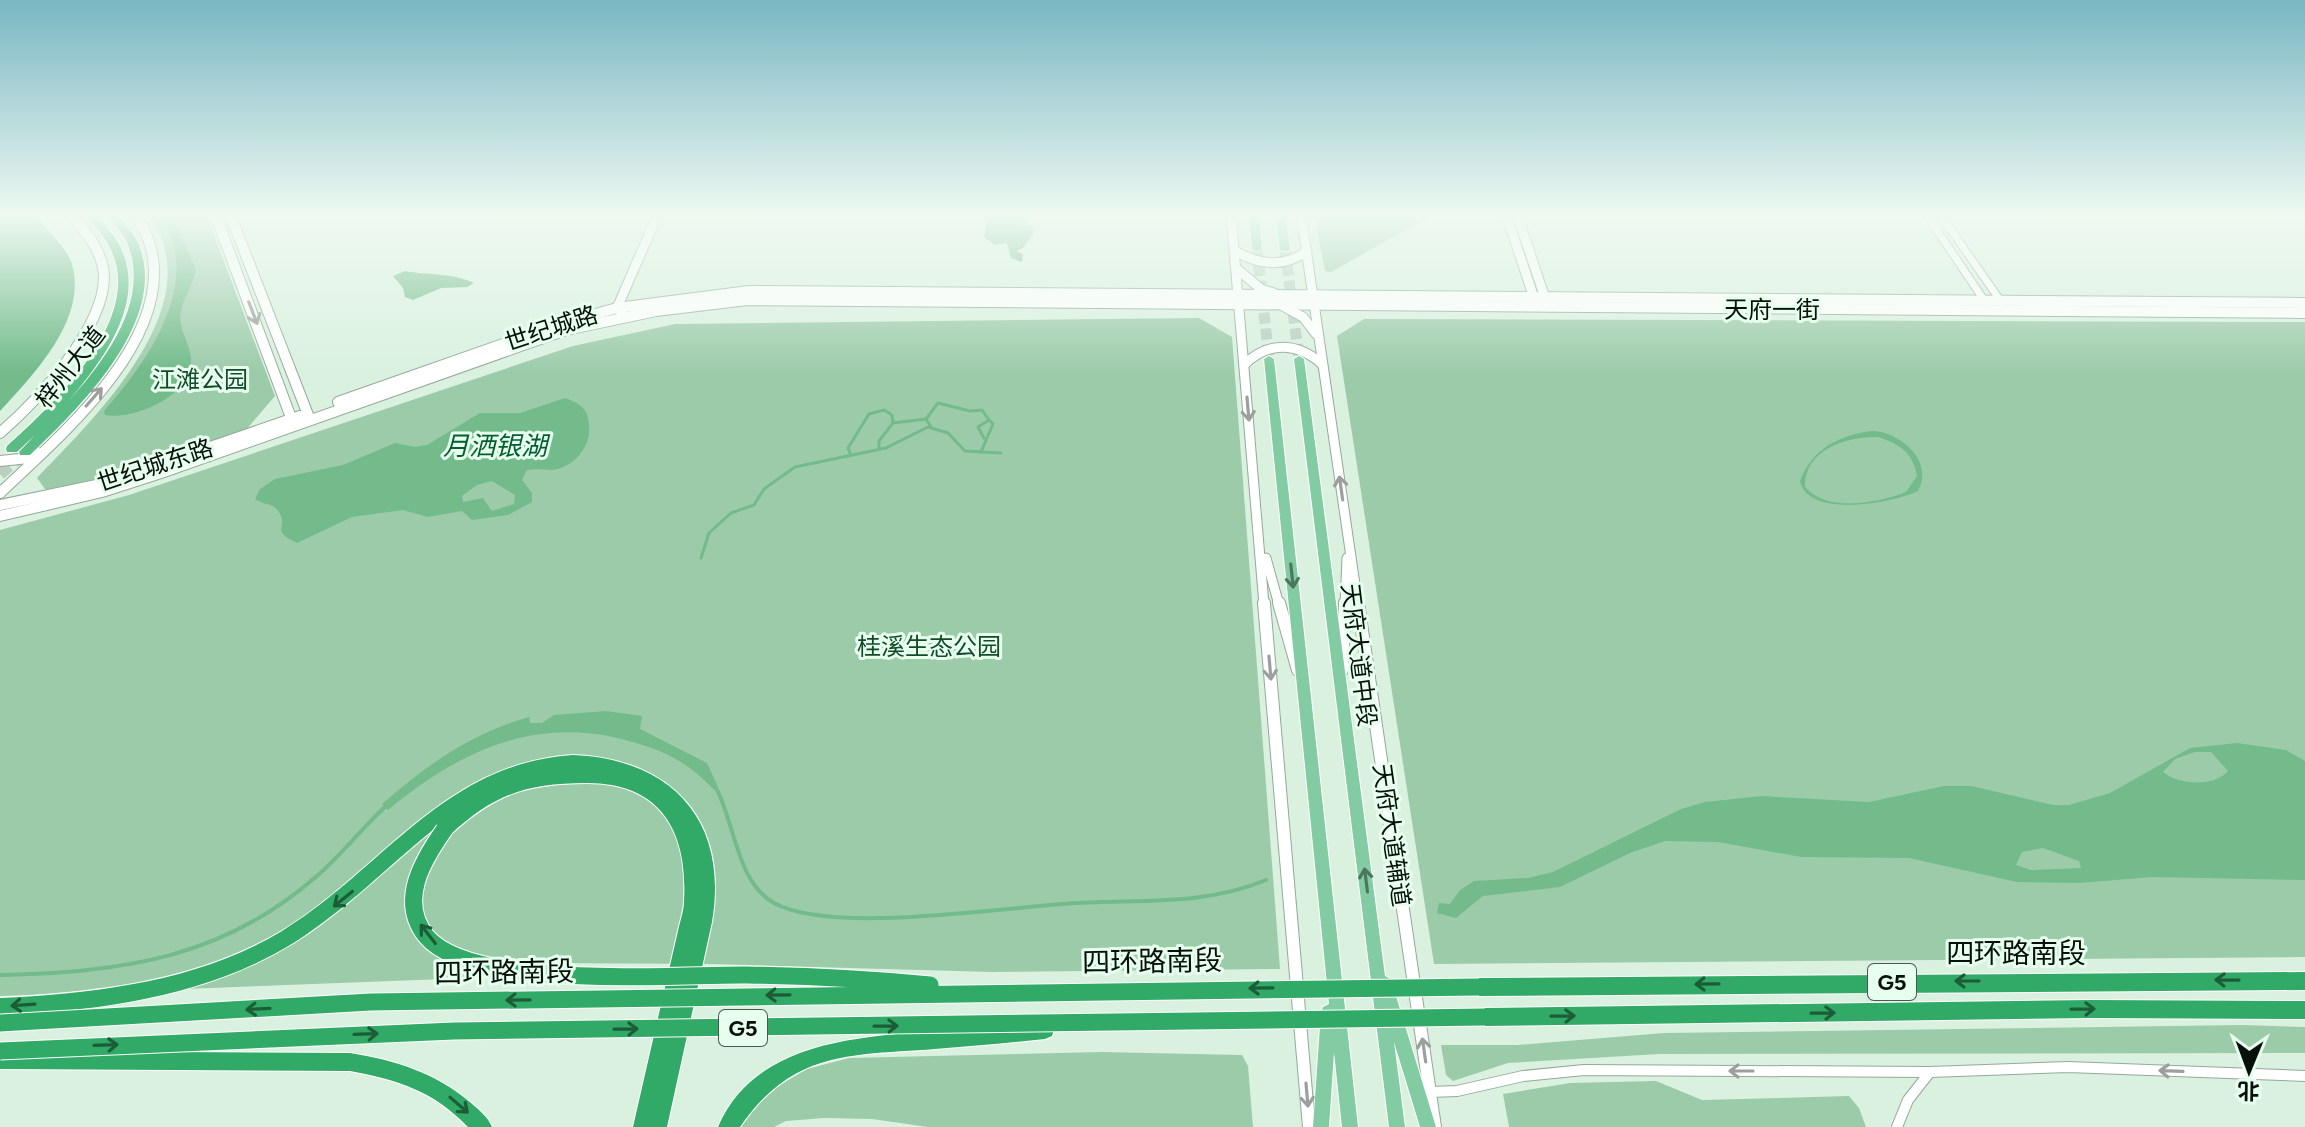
<svg xmlns="http://www.w3.org/2000/svg" width="2305" height="1127" font-family="Figtree,'Noto Sans SC',sans-serif">
<style>
.green{fill:#9ccbaa}
.water{fill:#73bb8b;fill-rule:evenodd}
.lines{fill:none;stroke-linecap:round;stroke-linejoin:round}
.stream-far1{stroke:#73bb8b;stroke-width:3}
.stream{stroke:#73bb8b;stroke-width:4}
.primary-tunnel{stroke:#bacfc0;stroke-width:11;stroke-dasharray:11 5;stroke-linecap:butt}
.trunk-tunnel{stroke:#bacfc0;stroke-width:12;stroke-dasharray:12 6;stroke-linecap:butt}
.minor-far1-casing{stroke:#93a999;stroke-width:9}
.minor-casing{stroke:#93a999;stroke-width:12}
.tertiary-far1-casing{stroke:#93a999;stroke-width:11}
.tertiary-casing{stroke:#93a999;stroke-width:14}
.secondary-casing{stroke:#93a999;stroke-width:12}
.primary-casing{stroke:#fff;stroke-width:2}
.trunk-casing{stroke:#fff;stroke-width:2}
.motorway-casing{stroke:#fff;stroke-width:2}
.minor-far1{stroke:#fff;stroke-width:7}
.minor{stroke:#fff;stroke-width:10}
.tertiary-far1{stroke:#fff;stroke-width:9}
.tertiary{stroke:#fff;stroke-width:12}
.secondary{stroke:#fff;stroke-width:10}
.primary{fill:#83cca3;fill-rule:evenodd}
.trunk{fill:#5abb84;fill-rule:evenodd}
.motorway{fill:#30aa66;fill-rule:evenodd}
.motorway-bridge-casing{stroke:#fff;stroke-width:19;stroke-linecap:butt}
.motorway-bridge{stroke:#30aa66;stroke-width:17}
.oneway{stroke:#9c9f9d}
.oneway2{stroke:#4c775f}
.oneway3{stroke:#1c5d38}
.labels{text-anchor:middle;dominant-baseline:central;stroke-width:6;stroke-linejoin:round;paint-order:stroke}
.shield{fill:#e7ffed;stroke:#4b584f;stroke-width:2}
.shield-label{font-size:22px;font-weight:bold;fill:#08100b}
.street-label{font-size:24px;fill:#08100b;stroke:#e7ffed}
.park-label{font-size:24px;fill:#134a2a;stroke:#e7ffed}
.water-label{font-size:26px;font-style:italic;fill:#025d31;stroke:#e7ffed}
.near-street-label{font-size:28px;fill:#08100b;stroke:#e7ffed}
</style>
<rect width="100%" height="100%" fill="#daf1e0"/>
<g class="green">
<path d="M147,214H206L275,396L246,430L149,465L59,489H45L37,478C95,418 216,301 147,214Z"/>
<path d="M1314,214H1434L1331,272L1325,271Z"/>
<path d="M1199,318L1232,337L1280,969L992,972L711,964L538,963L470,978L0,996V530L129,495L573,346L675,324Z"/>
<path d="M1364,319L2305,322V957L1434,964L1337,336Z"/>
<path d="M2243,1025L2305,1027V1053L1659,1054L1508,1063L1453,1081L1446,1075L1441,1045H1517L1664,1033Z"/>
<path d="M1101,1052L1242,1055L1248,1066L1253,1127H928L872,1119L824,1118L786,1121L774,1127H740L768,1092L807,1069L849,1058Z"/>
<path d="M1656,1081L1702,1100L1849,1096L1859,1108L1866,1127H1509L1503,1094L1570,1083Z"/>
</g>
<g class="water">
<path d="M0,214H34C45,228 67,248 72,264C88,319 33,375 0,411Z"/>
<path d="M159,214H171L196,270C193,285 184,297 181,311C177,329 190,342 191,359C192,396 135,420 105,415L104,411C148,362 206,279 159,214Z"/>
<path d="M989,214H1026L1034,232L1023,248L1016,251L1023,254L1022,262L1011,258L1007,243L995,245L984,237Z"/>
<path d="M405,271C427,275 453,273 474,283L467,287L441,288L413,300L405,297L403,288L393,276Z"/>
<path d="M565,398C579,403 588,408 589,424C592,446 574,468 552,470C542,470 535,468 526,471L522,480L532,493V502L508,515L472,520L462,511L428,517L403,510L352,517L297,543C269,530 289,529 279,512C274,503 263,505 255,499L260,489L275,479L343,465L395,443L415,447L427,445L480,413H520ZM492,481L515,495L514,504L492,511L483,498L463,502L462,496L477,485Z"/>
<path d="M1872,431C1899,431 1935,461 1918,491C1893,503 1808,519 1800,481C1812,449 1839,435 1872,431ZM1879,437C1900,445 1913,452 1917,476L1906,492C1878,503 1827,513 1805,487C1804,449 1848,436 1879,437Z"/>
<path d="M606,711L642,716L640,729L707,763L718,787L714,790C691,765 668,752 636,743C540,713 461,749 388,810L382,804C425,766 472,733 529,717L530,723H542L554,715Z"/>
<path d="M2237,743L2286,750L2305,761V880L2152,877L2079,883L2017,882L1909,858L1801,857L1718,842L1665,841L1630,853L1560,887L1483,896L1456,918L1437,913L1439,903L1450,904L1460,890L1474,881L1528,878L1553,872L1681,809L1705,802L1762,796L1869,802L1944,786H1971L2053,805H2069L2110,793L2190,748ZM2195,752H2211L2228,771C2215,787 2178,785 2163,772L2175,759ZM2043,848L2079,861L2081,868L2031,870L2016,865L2022,852Z"/>
</g>
<g class="lines">
<g class="stream-far1">
<path d="M931,427L926,419L938,403L970,411L982,410L989,420"/>
<path d="M879,448V441L893,423L926,419"/>
<path d="M981,452L993,424L989,420L978,427L984,438"/>
<path d="M850,453L848,448L869,414L884,410L892,415L893,423"/>
<path d="M701,558L709,533L731,513L754,505L764,489L795,467L886,448L928,427L948,433L965,451L1001,453"/>
</g>
<g class="stream">
<path d="M715,786C735,821 736,882 774,903C831,935 1005,907 1075,903C1141,899 1203,906 1266,880"/>
<path d="M0,975C122,972 223,959 318,875C343,853 363,827 387,805"/>
</g>
<g class="primary-tunnel">
<path d="M1257,249L1269,359"/>
<path d="M1285,249L1299,359"/>
</g>
<path class="trunk-tunnel" d="M0,474L24,453"/>
<defs>
<g id="minor-far1">
<path d="M1926,214L1986,303"/>
<path d="M1940,214L2002,303"/>
</g>
<g id="minor">
<path d="M1430,1092L1457,1091L1523,1076L1584,1070L1930,1072L2068,1067L2305,1076"/>
<path d="M1897,1127L1908,1100L1930,1072"/>
</g>
<g id="tertiary-far1">
<path d="M1231,214L1264,605"/>
<path d="M1301,214L1358,605"/>
<path d="M1506,214L1534,298"/>
<path d="M1517,214L1545,298"/>
<path d="M1235,251C1259,265 1284,268 1307,251"/>
<path d="M1236,268L1261,289L1274,293"/>
<path d="M1279,304L1303,317L1316,334"/>
<path d="M622,313L617,308L658,214"/>
<path d="M1244,365C1268,341 1297,342 1322,364"/>
<path d="M1266,558L1279,605"/>
<path d="M1345,605L1347,558"/>
</g>
<g id="tertiary">
<path d="M1264,603L1309,1127"/>
<path d="M1279,603L1298,670"/>
<path d="M1358,603L1435,1127"/>
<path d="M1342,670L1345,603"/>
</g>
<g id="secondary">
<path d="M215,214L293,423"/>
<path d="M230,214L310,420"/>
<path d="M338,402L563,323L617,308L749,291L2305,303"/>
<path d="M0,433C37,401 103,330 104,278C104,253 86,231 70,214"/>
<path d="M0,461L29,458L38,453"/>
<path d="M0,493C59,437 166,347 153,258C150,241 145,226 133,214"/>
<path d="M0,505L106,483L300,416"/>
<path d="M0,516L102,492L161,473L566,330L656,311L747,300L2305,313"/>
</g>
<g id="primary">
<path d="M1249,214H1259L1262,249L1257,252L1252,249Z"/>
<path d="M1275,214H1285L1290,249L1288,251H1282L1280,249Z"/>
<path d="M1269,356L1274,359L1358,1127H1342L1334,1052L1329,1127H1313L1321,1012L1323,1007L1329,1004L1264,359Z"/>
<path d="M1299,356L1304,359L1385,976L1389,978L1392,983L1436,1127H1420L1394,1042L1405,1127H1389L1294,359Z"/>
</g>
<path id="trunk" d="M85,214H96C103,224 113,233 119,244C149,301 103,360 68,402C104,361 150,303 128,245C124,234 113,224 107,214H118C124,224 135,234 139,245C169,321 79,408 30,455H20L19,452L35,435L17,452H7L6,449L7,446C55,403 149,315 108,244C102,233 92,224 85,214Z"/>
<g id="motorway">
<path d="M573,755C673,759 729,822 712,922L667,1127H633C643,1083 653,1040 663,996C668,974 673,953 678,931C680,921 684,911 684,901C688,833 662,783 587,783C527,783 494,794 450,835L444,837L438,835L436,830L438,826C390,864 347,909 295,942C207,997 101,1010 0,1016V998C96,993 197,982 282,931C383,869 444,763 573,755Z"/>
<path d="M2305,972V990L1479,996L1473,993L1470,987L1473,981L1479,978Z"/>
<path d="M2091,1000L2305,1001V1019L2091,1018L1485,1026L1479,1023L1476,1017L1479,1011L1485,1008Z"/>
<path d="M1045,1021L1052,1024L1054,1030L1052,1036L1045,1039C1008,1043 972,1046 935,1049C890,1053 838,1051 797,1073C773,1086 755,1105 740,1127H718C754,1042 857,1037 935,1031C972,1028 1008,1025 1045,1021Z"/>
<path d="M0,1051L350,1053C395,1060 436,1073 471,1103C479,1110 488,1117 492,1127H468C433,1091 399,1080 350,1071L0,1069Z"/>
</g>
</defs>
<use href="#minor-far1" class="minor-far1-casing"/>
<use href="#minor" class="minor-casing"/>
<use href="#tertiary-far1" class="tertiary-far1-casing"/>
<use href="#tertiary" class="tertiary-casing"/>
<use href="#secondary" class="secondary-casing"/>
<use href="#primary" class="primary-casing"/>
<use href="#trunk" class="trunk-casing"/>
<use href="#motorway" class="motorway-casing"/>
<use href="#minor-far1" class="minor-far1"/>
<use href="#minor" class="minor"/>
<use href="#tertiary-far1" class="tertiary-far1"/>
<use href="#tertiary" class="tertiary"/>
<use href="#secondary" class="secondary"/>
<use href="#primary" class="primary"/>
<use href="#trunk" class="trunk"/>
<use href="#motorway" class="motorway"/>
<defs>
<g id="motorway-bridge">
<path d="M444,830C423,860 398,901 426,936C471,991 676,974 747,975C808,976 869,979 930,985"/>
<path d="M0,1023L371,1002L1479,987"/>
<path d="M0,1051L454,1031L1485,1017"/>
</g>
</defs>
<use href="#motorway-bridge" class="motorway-bridge-casing"/>
<use href="#motorway-bridge" class="motorway-bridge"/>
</g>
<defs><path id="oneway-shaft" d="M-6 0H5M1.5-3L5.5 0L1.5 3" fill="none" stroke-width="1.6" stroke-linecap="round" stroke-linejoin="round" transform="scale(2)"/></defs>
<g class="oneway">
<use href="#oneway-shaft" transform="translate(253 313) rotate(69)"/>
<use href="#oneway-shaft" transform="translate(94 397) rotate(-49)"/>
<use href="#oneway-shaft" transform="translate(1248 409) rotate(85)"/>
<use href="#oneway-shaft" transform="translate(1341 488) rotate(-98)"/>
<use href="#oneway-shaft" transform="translate(1270 668) rotate(85)"/>
<use href="#oneway-shaft" transform="translate(1424 1050) rotate(-98)"/>
<use href="#oneway-shaft" transform="translate(1741 1071) rotate(-180)"/>
<use href="#oneway-shaft" transform="translate(2171 1071) rotate(-178)"/>
<use href="#oneway-shaft" transform="translate(1307 1095) rotate(85)"/>
</g>
<g class="oneway2">
<use href="#oneway-shaft" transform="translate(1292 576) rotate(84)"/>
<use href="#oneway-shaft" transform="translate(1366 880) rotate(-97)"/>
</g>
<g class="oneway3">
<use href="#oneway-shaft" transform="translate(343 899) rotate(141)"/>
<use href="#oneway-shaft" transform="translate(428 934) rotate(-128)"/>
<use href="#oneway-shaft" transform="translate(2227 980) rotate(-179)"/>
<use href="#oneway-shaft" transform="translate(1967 981) rotate(180)"/>
<use href="#oneway-shaft" transform="translate(1707 984) rotate(179)"/>
<use href="#oneway-shaft" transform="translate(1261 988) rotate(179)"/>
<use href="#oneway-shaft" transform="translate(778 995) rotate(179)"/>
<use href="#oneway-shaft" transform="translate(518 1000) rotate(179)"/>
<use href="#oneway-shaft" transform="translate(23 1005) rotate(176)"/>
<use href="#oneway-shaft" transform="translate(258 1009) rotate(177)"/>
<use href="#oneway-shaft" transform="translate(2083 1009) rotate(-1)"/>
<use href="#oneway-shaft" transform="translate(1823 1013) rotate(-1)"/>
<use href="#oneway-shaft" transform="translate(1563 1016) rotate(-1)"/>
<use href="#oneway-shaft" transform="translate(886 1026) rotate(-1)"/>
<use href="#oneway-shaft" transform="translate(626 1029) rotate(-1)"/>
<use href="#oneway-shaft" transform="translate(366 1034) rotate(-2)"/>
<use href="#oneway-shaft" transform="translate(106 1045) rotate(-2)"/>
<use href="#oneway-shaft" transform="translate(459 1105) rotate(41)"/>
</g>
<linearGradient id="sky" x2="0" y2="1"><stop stop-color="#79b7c3"/><stop offset="0.58" stop-color="#eef9f1"/><stop offset="1" stop-color="#eef9f1" stop-opacity="0"/></linearGradient>
<rect width="2305" height="372" fill="url(#sky)"/>
<g class="labels">
<g class="shield">
<rect x="1868" y="964" width="48" height="36" rx="6"/>
<rect x="719" y="1010" width="48" height="36" rx="6"/>
</g>
<g class="shield-label">
<text x="1892" y="982">G5</text>
<text x="743" y="1028">G5</text>
</g>
<g class="street-label">
<text x="1772" y="309">天府一街</text>
<text transform="translate(551 328) rotate(-18)">世纪城路</text>
<text transform="translate(70 367) rotate(-52)">梓州大道</text>
<text transform="translate(155 465) rotate(-18)">世纪城东路</text>
<text transform="translate(1359 655) rotate(83)">天府大道中段</text>
<text transform="translate(1392 835) rotate(82)">天府大道辅道</text>
</g>
<g class="park-label">
<text x="200" y="379">江滩公园</text>
<text x="929" y="646">桂溪生态公园</text>
</g>
<g class="water-label">
<text x="495" y="446">月洒银湖</text>
</g>
<g class="near-street-label">
<text x="2016" y="953">四环路南段</text>
<text transform="translate(1152 961) rotate(-1)">四环路南段</text>
<text transform="translate(504 972) rotate(-1)">四环路南段</text>
</g>
</g>
<g transform="translate(2249 1071) rotate(181)" stroke="#e7ffed" stroke-width="6" paint-order="stroke">
<path d="M0-6L14 30L0 20L-14 30Z" fill="#08100b"/>
<text y="-12" font-size="22" font-weight="bold" text-anchor="middle" fill="#08100b">北</text>
</g>
</svg>
